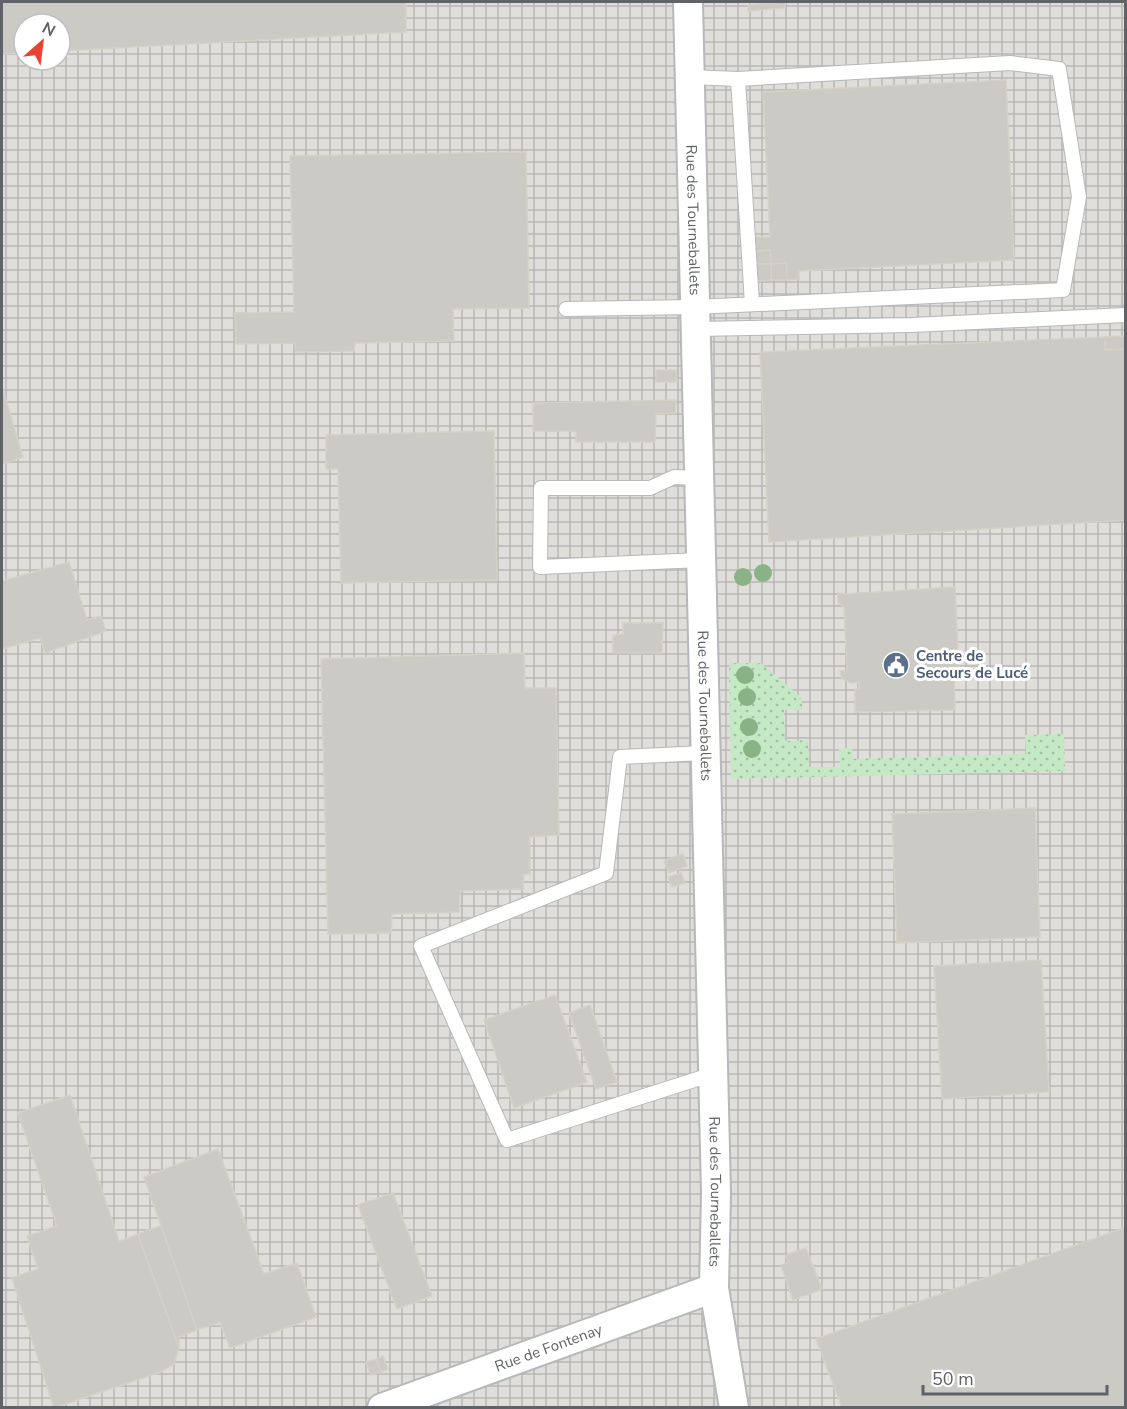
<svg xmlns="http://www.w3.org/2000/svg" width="1127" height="1409" font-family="'Nunito Sans',sans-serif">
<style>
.industrial{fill:url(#industrial-grid);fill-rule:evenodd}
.grass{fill:url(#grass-dots)}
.building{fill:#cccac5;stroke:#d6d1c6;stroke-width:1.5}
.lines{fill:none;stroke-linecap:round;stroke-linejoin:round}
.service-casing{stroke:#b5b8bc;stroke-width:16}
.minor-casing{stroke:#b5b8bc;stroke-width:32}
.service{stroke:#fff;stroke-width:14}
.minor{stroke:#fff;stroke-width:28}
.tree{fill:#89b387}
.labels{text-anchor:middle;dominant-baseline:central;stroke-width:6;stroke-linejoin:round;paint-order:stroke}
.street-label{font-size:15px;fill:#5f6368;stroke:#fff}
.service-label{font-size:15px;font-weight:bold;fill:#4e5e75;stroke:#fff;text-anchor:start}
</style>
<defs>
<pattern id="industrial-grid" width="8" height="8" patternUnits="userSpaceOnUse" patternTransform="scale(1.5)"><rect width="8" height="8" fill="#e0deda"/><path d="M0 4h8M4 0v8" fill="none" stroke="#b9b8b5"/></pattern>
<pattern id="grass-dots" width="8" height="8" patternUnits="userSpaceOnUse" patternTransform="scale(1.5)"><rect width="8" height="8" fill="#c5e8c5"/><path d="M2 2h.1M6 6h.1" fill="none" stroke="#a3c0a4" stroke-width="1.8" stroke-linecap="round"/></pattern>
</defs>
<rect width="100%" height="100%" fill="#f1efe8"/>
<path class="industrial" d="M2,2H1125V1407H2ZM24,24H60V60H24Z"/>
<path class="grass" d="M729,663H761L802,698V710H784L785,741L808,740L809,767H840L839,749L852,748L853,759L1026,754L1025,735L1064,734L1065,771L731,779Z"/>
<g class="building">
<path d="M2,2H406V32L60,51V24H24V53L2,54Z"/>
<path d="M785,2V8L748,11V5Z"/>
<path d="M1006,80L1014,260L799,271V279L787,280L786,263L771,264L770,250L756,251L755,237H770L763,92Z"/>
<path d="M526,152L529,308L453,309L454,341L355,343L354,351L296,352L295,343L236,344L235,313L294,312L290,156Z"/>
<path d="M770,250L771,264H756V251Z"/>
<path d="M786,263L787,280H771V264Z"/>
<path d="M756,264H771V280L757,281Z"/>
<path d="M1126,336V349L1105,350V337Z"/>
<path d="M1105,337V350L1126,349V520L769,542L760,352Z"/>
<path d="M656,370H676L677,382H656Z"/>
<path d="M2,387L23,457L2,464Z"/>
<path d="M676,400L675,413L656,414L655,442H576V431H533V403Z"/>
<path d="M494,431L497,580L341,583L338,469H326V435Z"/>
<path d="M69,562L87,620L101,616L106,631L45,653L40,638L2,649V581Z"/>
<path d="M955,587L959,673L954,676L955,710L855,712V689L859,688V682L851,683L842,679L840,671H847L844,607L838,603V593L844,594Z"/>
<path d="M623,623H663L662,653H613V635L623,634Z"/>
<path d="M524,653L525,688H556L559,835L530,837V874H524L523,889L460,891L459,912L392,914L391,933L328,934L321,659Z"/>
<path d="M1035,808L1040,937L897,943L892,814Z"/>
<path d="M683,854L687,866L669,873L664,861Z"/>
<path d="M681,873L685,883L672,887L668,877Z"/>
<path d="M1041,960L1049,1092L942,1099L934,966Z"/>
<path d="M555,995L587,1082L514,1108L484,1020Z"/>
<path d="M590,1005L617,1082L596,1089L569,1013Z"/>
<path d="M70,1095L119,1241L138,1234L179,1348L174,1364L161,1372L54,1408L12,1278L38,1269L27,1236L57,1226L18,1113Z"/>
<path d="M218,1149L264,1274L297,1263L316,1317L230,1348L220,1322L197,1330L144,1177Z"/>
<path d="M393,1193L432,1296L397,1309L358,1205Z"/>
<path d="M161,1226L197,1330L179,1337V1348L138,1234Z"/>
<path d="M1126,1227V1408H842L816,1339Z"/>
<path d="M806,1248L822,1289L793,1300L781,1265L788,1263L786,1255Z"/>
<path d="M383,1356L388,1369L381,1372L376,1359Z"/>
<path d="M376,1359L381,1372L371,1375L366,1362Z"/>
</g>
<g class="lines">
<defs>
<g id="service">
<path d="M738,79L752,304"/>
<path d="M566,309L695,307L1063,290L1079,197L1059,69L1010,63L738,79L690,77"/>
<path d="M696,329L912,325L1126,315"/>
<path d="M699,478L674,477L650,488H541L540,567L701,560"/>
<path d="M705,753L620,757L606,873L421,946L507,1140L713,1074"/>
</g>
<g id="minor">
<path id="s1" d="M688,2L716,1193L714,1288L734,1408"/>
<path id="s2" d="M382,1408L714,1288"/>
</g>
</defs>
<use href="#service" class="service-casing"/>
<use href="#minor" class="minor-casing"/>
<use href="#service" class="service"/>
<use href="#minor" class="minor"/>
</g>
<g class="tree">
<circle cx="763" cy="573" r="9"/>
<circle cx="743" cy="577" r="9"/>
<circle cx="745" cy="675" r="9"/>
<circle cx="747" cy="697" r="9"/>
<circle cx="749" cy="727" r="9"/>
<circle cx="752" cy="749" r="9"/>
</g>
<defs>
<symbol id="civic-disc" viewBox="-11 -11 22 22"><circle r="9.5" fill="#5c6f8a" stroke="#fff"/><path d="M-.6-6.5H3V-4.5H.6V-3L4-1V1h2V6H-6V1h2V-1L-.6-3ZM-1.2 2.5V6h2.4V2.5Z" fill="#fff"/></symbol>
</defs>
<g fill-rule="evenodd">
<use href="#civic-disc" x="881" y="650" width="30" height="30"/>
</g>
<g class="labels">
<g class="street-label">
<text stroke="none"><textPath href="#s1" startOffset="218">Rue des Tourneballets</textPath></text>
<text stroke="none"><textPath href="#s1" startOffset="704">Rue des Tourneballets</textPath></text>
<text stroke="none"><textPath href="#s1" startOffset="1190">Rue des Tourneballets</textPath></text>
<text stroke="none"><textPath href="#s2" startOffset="177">Rue de Fontenay</textPath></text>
</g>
<g class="service-label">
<text x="916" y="656">Centre de<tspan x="916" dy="17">Secours de Lucé</tspan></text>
</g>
</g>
<rect width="1127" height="1409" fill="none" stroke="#5f6368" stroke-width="6"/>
<g transform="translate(42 42) rotate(28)"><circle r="28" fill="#ffffff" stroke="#bfc1c3" stroke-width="1.5"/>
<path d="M0-4.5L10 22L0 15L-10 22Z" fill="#ea4335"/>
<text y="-9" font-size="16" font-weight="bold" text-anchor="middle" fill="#5f6368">N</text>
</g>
<path d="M923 1385v9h184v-9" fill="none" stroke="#5f6368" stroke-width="3"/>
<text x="932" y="1385" font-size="18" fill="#5f6368" stroke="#ffffff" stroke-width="4.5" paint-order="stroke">50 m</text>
</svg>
